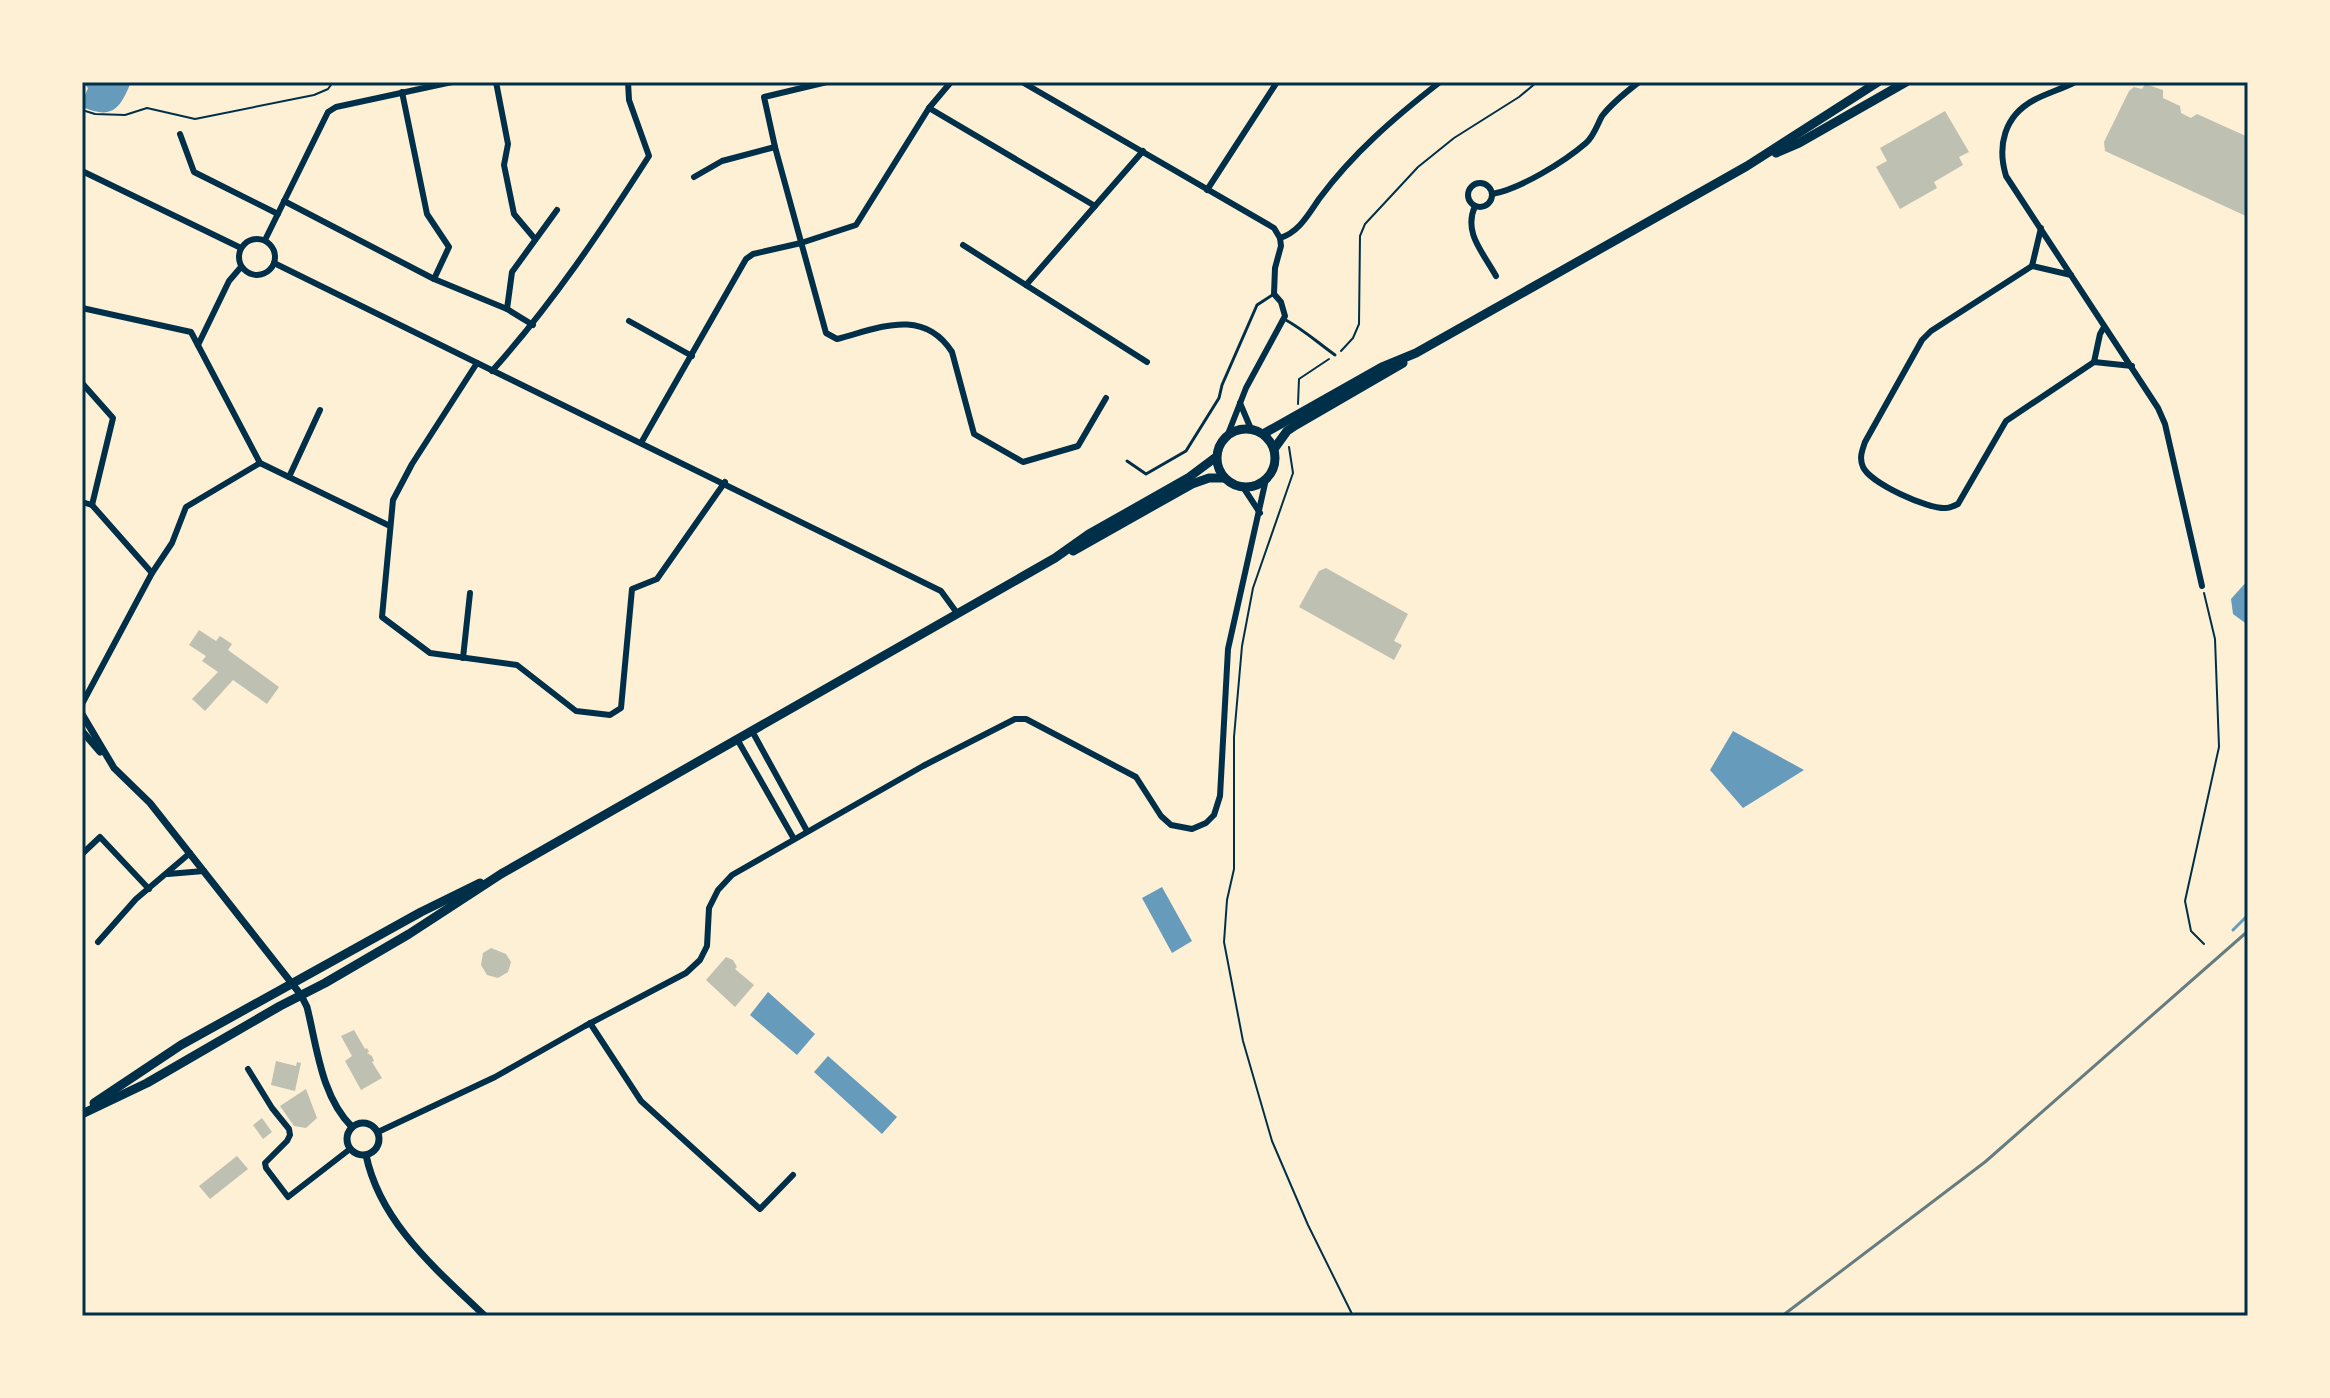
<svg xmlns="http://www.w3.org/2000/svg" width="2330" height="1398" font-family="Jost,sans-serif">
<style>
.water{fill:#669bbc}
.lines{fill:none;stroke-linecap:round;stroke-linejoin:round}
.stream{stroke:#669bbc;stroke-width:3}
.building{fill:#bec0b2}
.path{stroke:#003049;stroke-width:2}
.service{stroke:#003049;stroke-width:3}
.minor{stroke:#003049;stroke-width:6}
.tertiary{stroke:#003049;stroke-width:7}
.primary{stroke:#003049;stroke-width:9}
.rail{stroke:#657d81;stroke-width:3}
.neatline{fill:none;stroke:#003049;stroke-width:3}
</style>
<rect width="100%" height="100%" fill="#fdf0d5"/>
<g class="water">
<path d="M83,82H131C121,106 114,120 85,108L83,100L88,88Z"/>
<path d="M2248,580V625L2233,614L2231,599Z"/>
<path d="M1733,731L1804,770L1743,808L1710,770Z"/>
<path d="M1162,887L1192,941L1172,953L1142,898Z"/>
<path d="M768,992L815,1034L797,1055L750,1015Z"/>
<path d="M828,1056L897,1117L882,1134L814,1072Z"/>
</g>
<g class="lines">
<path class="stream" d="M2233,930L2248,915"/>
</g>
<g class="building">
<path d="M2145,84L2163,90V98L2180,106L2181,113L2191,118L2197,114L2248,137V217L2105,151L2104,142L2129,91L2134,87L2142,89Z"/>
<path d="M1945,111L1969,152L1959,157L1963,165L1934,182L1937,188L1900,209L1876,167L1887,161L1880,148Z"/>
<path d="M1326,568L1408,614L1394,641L1402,645L1394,660L1299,607L1319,571Z"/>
<path d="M199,630L216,641L220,636L232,644L228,650L279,687L267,704L233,680L205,711L192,699L218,672L202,661L206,656L189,645Z"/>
<path d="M491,948L506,954L511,962L508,972L498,978L487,975L481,965L483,953Z"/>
<path d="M726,957L733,960L737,967L735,969L754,985L735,1007L706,980Z"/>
<path d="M354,1030L365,1049L367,1048L369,1052L367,1053L372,1056L374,1061L372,1062L382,1078L361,1090L345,1061L352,1056L341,1036Z"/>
<path d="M276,1061L296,1066L297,1062L301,1063L295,1091L271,1085Z"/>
<path d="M306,1089L317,1118L306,1128L294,1126L280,1106Z"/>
<path d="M262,1118L272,1132L263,1139L253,1125Z"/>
<path d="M237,1156L248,1169L210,1199L199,1186Z"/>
</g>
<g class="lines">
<g class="path">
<path d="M82,110L95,114L125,115L147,108L195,119L314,95L328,89L333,82"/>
<path d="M1341,351L1353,338L1359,324L1360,236L1365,224L1418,167L1454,138L1519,97L1537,82"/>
<path d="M1298,404L1299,379L1329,359"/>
<path d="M1289,447L1293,473L1253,588L1242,646L1234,737V869L1227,900L1224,942L1243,1041L1272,1141L1308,1225L1353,1316"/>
<path d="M2204,944L2191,931L2185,901L2219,747L2215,639L2204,593"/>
</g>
<g class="service">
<path d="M1284,319C1303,329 1318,343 1335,355"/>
<path d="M1127,461L1146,474L1186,451L1219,398L1222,385L1257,305L1274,294"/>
</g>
<g class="minor">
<path d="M496,82L508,144L504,165L514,214L535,239"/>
<path d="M827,82L764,97L775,147L826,333L837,339C879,328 923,307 952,352L974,434L1023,462L1078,446L1106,398"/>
<path d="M1022,82L1274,228L1280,238"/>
<path d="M2075,82C2062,89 2047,93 2034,100C2004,116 1997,146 2006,176L2158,408L2165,424L2202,586"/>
<path d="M402,92L427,214L449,247L434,279"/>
<path d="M929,108L1095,206"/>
<path d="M180,134L194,172L278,214"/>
<path d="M82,171L241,248"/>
<path d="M694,177L722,161L775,147"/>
<circle cx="1480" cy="195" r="12"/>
<path d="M1207,190L1277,82"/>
<path d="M1492,194C1520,189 1564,162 1586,143C1594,136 1597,125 1602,116C1612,103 1626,92 1639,82"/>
<path d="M284,201L434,279L507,309L533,325"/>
<path d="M1475,206C1463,233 1483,252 1496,276"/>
<path d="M2041,228L2032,266L1931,331L1922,340L1865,442C1862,451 1859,458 1863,467C1870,483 1929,510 1946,508C1950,508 1954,506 1958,504L2006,421L2094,362L2132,366"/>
<path d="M1280,238C1299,232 1308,215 1319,199C1353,153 1395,117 1440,82"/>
<circle cx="257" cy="257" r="18"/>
<path d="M265,240L328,112L336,107L452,82"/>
<path d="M963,245L1147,362"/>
<path d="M274,263L941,591L957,613"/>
<path d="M2032,266L2071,275"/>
<path d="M1026,285L1143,151"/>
<path d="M82,308L191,332L260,463"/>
<path d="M507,309L512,272L557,210"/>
<path d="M629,321L692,356"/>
<path d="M198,345L229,281L241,267"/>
<path d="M2094,362L2100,334L2104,327"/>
<path d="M477,363L412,464L393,500L382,617L430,653L517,665L576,711L610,715L621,708L632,589L657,579L725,482"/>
<path d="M492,371C552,304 601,231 649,156L629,100L628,82"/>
<path d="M82,383L113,418L92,505"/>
<path d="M1240,403L1251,429"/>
<path d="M1228,434L1246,388L1285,316L1281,302L1274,294L1275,268L1281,246L1280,238"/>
<path d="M641,443L746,259L753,254L801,243L856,225L929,108L951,82"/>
<path d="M260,463L390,526"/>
<path d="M289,477L320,410"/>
<path d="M1243,487L1260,513"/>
<path d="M82,502L92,505L152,573"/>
<path d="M463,658L470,593"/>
<path d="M82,704L152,573L172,543L186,507L260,463"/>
<path d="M752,731L807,831"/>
<path d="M737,739L794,839"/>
<path d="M82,854L100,837L149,889"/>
<path d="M168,874L204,871"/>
<path d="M98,942L136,899L190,853"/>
<path d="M590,1023L641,1101L760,1209L793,1175"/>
<path d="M248,1069L272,1108L289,1129L290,1135L287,1141L265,1163L266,1168L288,1197L350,1149"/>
<path d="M378,1132L495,1077L585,1026L686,973L700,960L707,946L709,908L718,890L732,875L923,766L1015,719H1026L1136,777L1161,816L1171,825L1192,829L1206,823L1214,815L1220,796L1228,649L1266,479"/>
</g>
<g class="tertiary">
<path d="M82,714L114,768L150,803L301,995L307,1007C317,1047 321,1096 352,1127"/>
<path d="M82,731L100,752"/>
<circle cx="363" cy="1139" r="16"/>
<path d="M366,1155C380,1223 437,1270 485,1316"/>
</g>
<g class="primary">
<path d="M1776,153L1799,143L1906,82"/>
<circle cx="1246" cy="458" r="29"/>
<path d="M1263,434L1382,367L1416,353L1747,166L1878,82"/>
<path d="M1274,449L1287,431L1296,425L1403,363"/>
<path d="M1073,551L1192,484L1209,478H1224"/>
<path d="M94,1103L181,1045L421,912L480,883"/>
<path d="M82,1114L147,1083L280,1006L325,983L409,934L501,874L1055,558L1089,534L1188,478L1216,457"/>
</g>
<path class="rail" d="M1782,1316L1985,1162L2248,931"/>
</g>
<rect width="2330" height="1398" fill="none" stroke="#fdf0d5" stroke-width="168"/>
<rect x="84" y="84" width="2162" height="1230" class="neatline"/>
</svg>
